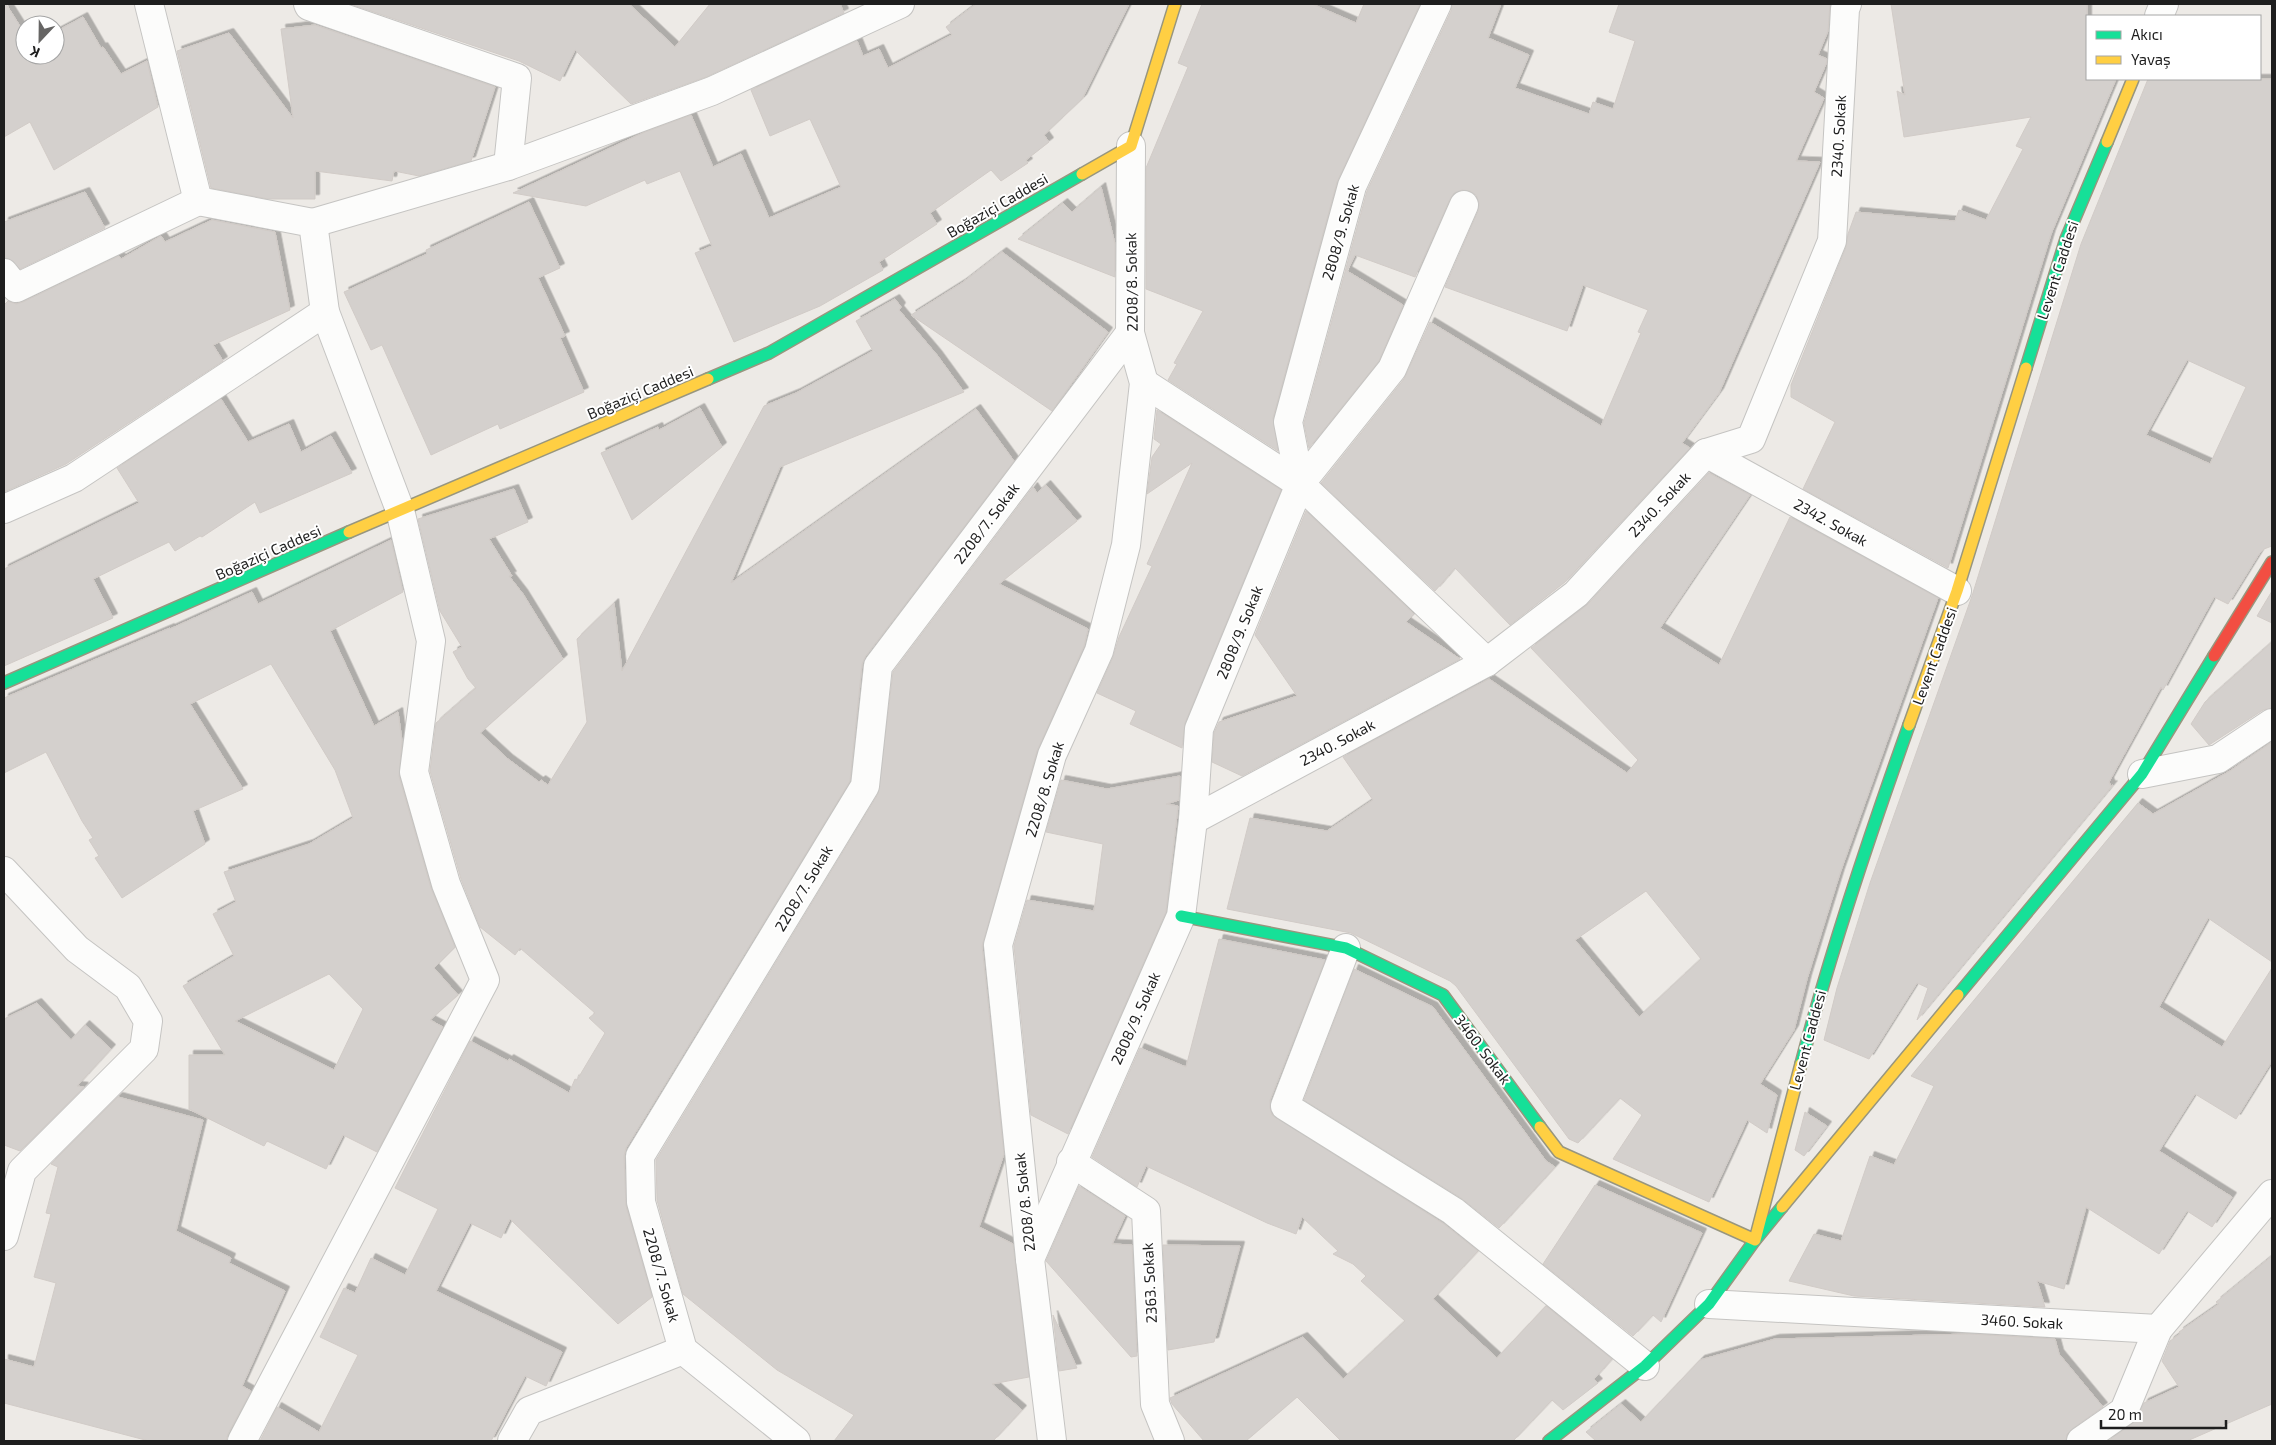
<svg xmlns="http://www.w3.org/2000/svg" width="2276" height="1445" font-family="'Exo 2',sans-serif">
<style>
.building{fill:#d4d0cd;stroke:#d1cbc7;fill-rule:evenodd;filter:url(#shadow)}
.lines{fill:none;stroke-linecap:round;stroke-linejoin:round}
.street-casing{stroke:#c5c4c2;stroke-width:30}
.fast-casing{stroke:#98967e;stroke-width:14}
.slow-casing{stroke:#98967e;stroke-width:14}
.jam-casing{stroke:#98967e;stroke-width:14}
.street{stroke:#fcfcfb;stroke-width:28}
.fast{stroke:#16e098;stroke-width:11}
.slow{stroke:#ffcf43;stroke-width:11}
.jam{stroke:#f24e42;stroke-width:11}
.labels{text-anchor:middle;dominant-baseline:central;stroke-width:4;stroke-linejoin:round;paint-order:stroke}
.street-label{font-size:15px;fill:#1e1e1e;stroke:#fff}
</style>
<defs>
<filter id="shadow"><feDropShadow dx="4.5" dy="-4.5" stdDeviation="0" flood-color="#0004"/></filter>
</defs>
<rect width="100%" height="100%" fill="#edeae6"/>
<g class="building">
<path d="M4,4H6L25,34V55H55V32L83,17L101,48L103,47L121,74L147,61L158,107L54,170L30,122L4,137Z"/>
<path d="M350,4H629L675,47L710,4H840L844,13L706,77L631,104L575,50L560,81L519,61Z"/>
<path d="M976,4H1129L1082,99L1044,135L1049,142L1026,160L1028,163L1001,181L991,170L930,213L937,224L879,262L883,270L820,306L734,342L695,253L712,246L680,171L647,184L645,180L586,206L513,193L645,132L691,115L713,167L741,154L769,218L841,187L810,119L770,136L751,90L857,41L863,56L879,49L888,68L952,35L946,27Z"/>
<path d="M1202,4H1312L1356,23L1364,4H1420L1337,182L1273,418L1278,451L1168,380L1177,364L1174,363L1203,311L1146,289V168L1188,67L1178,63Z"/>
<path d="M1452,4H1501L1488,38L1529,55L1515,88L1589,114L1593,102L1613,109L1635,41L1609,32L1619,4H1830L1828,31L1818,55L1827,59L1826,64L1814,92L1824,98L1796,161L1820,162L1719,393L1682,443L1690,448L1565,582L1510,625L1455,568L1435,591L1321,483L1404,379L1430,322L1601,426L1641,333L1638,332L1648,310L1583,285L1567,331L1445,287L1478,211L1479,203L1476,195L1470,191L1462,190L1454,193L1450,199L1415,277L1355,255L1347,271L1403,305L1379,361L1309,448L1304,423L1367,191L1451,11Z"/>
<path d="M1891,4H2087V79H2116L2051,234L1948,568L1803,489L1835,422L1791,397V385L1846,247L1848,234L1856,212L1955,221L1959,210L1986,220L2023,149L2016,146L2031,117L1904,137L1897,91L1905,95Z"/>
<path d="M315,25L495,87L471,161L419,176L394,171L392,181L315,171V199H268L211,188L177,51L229,33L293,118L281,29Z"/>
<path d="M2148,79H2272V546L2264,549L2259,554L2228,604L2214,597L2163,690L2161,687L2109,782L2111,786L2113,785L1917,1020L1928,988L1917,983L1869,1059L1824,1040L1837,988L1870,883L1972,596L2081,244ZM2187,360L2246,387L2210,464L2146,435Z"/>
<path d="M1101,187L1115,244V277L1018,239L1063,203L1072,212Z"/>
<path d="M85,192L105,228L20,269L10,259L5,258L4,222Z"/>
<path d="M529,202L560,268L538,278L565,336L560,338L584,392L500,429L498,424L431,455L382,345L371,350L344,292L427,254L426,250Z"/>
<path d="M212,220L275,232L290,310L213,345L223,361L66,464L4,492V305L8,301L16,304L23,302L119,256L121,259L161,236L165,242Z"/>
<path d="M1002,252L1108,332L1052,411L911,315L962,283Z"/>
<path d="M895,299L901,307L899,310L937,355L964,392L780,467L731,583L976,409L1014,461L865,657L862,664L850,781L626,1148L624,1156L626,1206L652,1297L618,1324L510,1219L501,1238L470,1223L436,1291L562,1352L546,1386L525,1376L491,1441H260L277,1407L319,1432L358,1355L320,1337L344,1288L355,1293L371,1258L405,1275L438,1209L395,1188L470,1041L508,1061L509,1059L569,1093L575,1079L577,1080L605,1033L589,1018L595,1013L520,948L515,955L480,927L461,879L430,771L436,723L476,688L468,679L453,652L462,647L440,611L418,519L514,489L528,522L489,539L512,576H509L523,594L563,659L480,733L508,759L539,782L541,780L548,785L587,722L577,639L614,603L622,671L764,406L796,393L873,351L856,321Z"/>
<path d="M221,399L248,442L289,424L301,452L331,436L352,473L260,513L255,502L202,537L200,536L175,551L169,542L93,579L113,618L4,666V569L139,503L117,468Z"/>
<path d="M700,408L722,447L632,520L601,453L658,427L659,430Z"/>
<path d="M1157,410L1281,490L1185,723L1182,748L1130,724L1136,711L1097,693L1113,657L1119,637L1152,566L1147,564L1192,463L1147,494L1152,457L1161,444L1154,439Z"/>
<path d="M1709,473L1750,495L1660,628L1719,665L1790,517L1938,598L1840,873L1807,979L1794,1030L1760,1084L1777,1095L1767,1133L1747,1120L1709,1202L1613,1159L1642,1115L1620,1098L1578,1143L1569,1139L1456,986L1450,981L1351,933L1227,909L1250,818L1327,831L1373,800L1343,757L1489,679L1627,773L1638,760L1531,648L1587,605ZM1646,891L1701,959L1639,1017L1575,940Z"/>
<path d="M1046,485L1077,521L999,584L1088,629L1084,646L1037,751L982,946L1004,1154L979,1227L1013,1244L1029,1377L992,1384L1022,1410L993,1441H834L854,1415L777,1370L683,1294L657,1200L656,1160L878,794L893,672L1033,487L1037,493Z"/>
<path d="M1306,511L1414,614L1406,622L1460,659L1242,776L1212,762L1214,733L1219,722L1297,696L1255,635Z"/>
<path d="M391,540L403,592L330,631L374,726L398,712L402,741L399,776L431,888L455,947L434,968L458,995L430,1020L443,1027L377,1152L343,1135L326,1169L267,1141L264,1146L189,1109V1055H225L183,986L234,956L213,914L236,902L224,872L309,844L353,818L335,770L271,664L190,704L243,789L193,811L205,844L122,898L95,858L99,856L89,840L93,838L82,821L46,752L4,773V698L170,628V629L252,592L258,604ZM329,974L363,1009L334,1070L235,1021Z"/>
<path d="M2272,591V623L2257,616Z"/>
<path d="M2272,642V708L2263,710L2209,745L2191,724L2205,702Z"/>
<path d="M2272,742V962L2208,918L2159,1007L2222,1047L2272,968V1061L2236,1119L2195,1094L2159,1151L2232,1197L2212,1227L2187,1211L2159,1254L2086,1207L2064,1289L2037,1281L2045,1307L1854,1296L1789,1281L1814,1234L1841,1241L1870,1156L1894,1165L1934,1086L1911,1076L2138,803L2153,814L2230,771Z"/>
<path d="M1180,776L1179,800L1166,804L1178,806L1166,912L1068,1134L1031,1115L1014,946L1027,900L1094,911L1103,844L1046,832L1061,780L1107,789Z"/>
<path d="M1219,939L1325,960L1270,1100V1108L1272,1115L1444,1224L1478,1251L1433,1299L1497,1358L1546,1306L1612,1359L1594,1379L1598,1383L1563,1410L1552,1400L1513,1441H1341L1297,1397L1246,1441H1204L1172,1404L1170,1398L1303,1337L1343,1379L1405,1321L1361,1281L1366,1276L1353,1264L1333,1254L1338,1251L1302,1217L1296,1234L1267,1223L1146,1166L1137,1187L1092,1157L1140,1048L1186,1067Z"/>
<path d="M1354,969L1433,1007L1546,1161L1555,1167L1499,1228L1461,1198L1304,1100Z"/>
<path d="M37,1003L71,1040L85,1025L111,1049L77,1086L84,1087L20,1151L4,1145V1019Z"/>
<path d="M118,1097L203,1120L176,1231L231,1258L229,1263L285,1291L242,1386L251,1391L228,1434L226,1441H149L4,1403V1359L34,1367L56,1283L34,1277L51,1214L46,1213L58,1167L51,1164Z"/>
<path d="M1805,1112L1827,1126L1804,1156L1795,1150Z"/>
<path d="M1595,1185L1702,1233L1661,1322L1653,1315L1633,1336L1543,1264Z"/>
<path d="M1079,1186L1125,1216L1112,1244L1132,1245L1137,1356L1131,1357L1046,1261Z"/>
<path d="M1163,1245L1240,1246L1214,1342L1168,1350Z"/>
<path d="M2272,1256V1404L2187,1441H2108L2133,1423L2144,1403L2179,1387L2162,1361L2170,1341L2180,1334L2179,1332L2219,1304L2216,1302Z"/>
<path d="M1053,1315L1077,1368L1059,1371Z"/>
<path d="M1970,1334L2055,1339L2059,1354L2103,1407L2072,1429L2067,1434L2066,1441H1596L1586,1432L1621,1404L1641,1422L1700,1360L1775,1339Z"/>
</g>
<g class="lines">
<defs>
<g id="street">
<path d="M149,4L198,201L313,223L325,312L400,510L431,641L414,772L446,884L485,980L242,1441"/>
<path d="M308,4L309,6L517,78L508,166"/>
<path d="M2159,16L2164,4"/>
<path d="M313,223L508,166L712,91L900,4"/>
<path d="M4,273L16,288L198,201"/>
<path d="M1144,383L1300,484L1487,662"/>
<path d="M1706,453L1957,591"/>
<path d="M1300,484L1392,369L1464,205"/>
<path d="M4,509L74,478L325,312"/>
<path d="M2142,774L2218,759L2272,723"/>
<path d="M1193,820L1487,662L1576,594L1706,453L1751,439L1832,241L1845,9L1847,4"/>
<path d="M4,871L77,949L128,987L148,1021L144,1049L22,1171L4,1236"/>
<path d="M1346,948L1285,1106L1453,1211L1645,1366"/>
<path d="M1071,1162L1146,1211L1155,1404L1170,1441"/>
<path d="M1030,1259L1181,916L1193,820L1199,729L1300,484L1288,422L1352,186L1437,4"/>
<path d="M1709,1304L2158,1329L2272,1194"/>
<path d="M512,1441L529,1411L683,1350"/>
<path d="M796,1441L683,1350L641,1202L640,1156L865,786L878,666L1130,333"/>
<path d="M1052,1441L1030,1259L998,945L1052,755L1099,651L1126,545L1144,383L1130,333L1131,146"/>
<path d="M2081,1441L2124,1411L2158,1329"/>
</g>
<g id="fast">
<path d="M2026,368L2066,239L2107,142"/>
<path d="M708,379L769,353L1082,174"/>
<path d="M4,683L349,532"/>
<path d="M1181,916L1346,948L1443,995L1540,1127"/>
<path d="M1958,995L2142,774L2214,656"/>
<path d="M1801,1064C1831,949 1869,837 1909,725"/>
<path d="M1549,1441L1645,1366L1709,1304L1755,1240L1782,1207"/>
</g>
<g id="slow">
<path d="M2107,142L2133,79"/>
<path d="M1082,174L1131,146L1175,4"/>
<path d="M349,532L708,379"/>
<path d="M1909,725L1957,591L2026,368"/>
<path d="M1540,1127L1559,1152L1755,1240L1801,1064"/>
<path d="M1782,1207L1958,995"/>
</g>
<path id="jam" d="M2214,656L2272,562"/>
</defs>
<use href="#street" class="street-casing"/>
<use href="#fast" class="fast-casing"/>
<use href="#slow" class="slow-casing"/>
<use href="#jam" class="jam-casing"/>
<use href="#street" class="street"/>
<use href="#fast" class="fast"/>
<use href="#slow" class="slow"/>
<use href="#jam" class="jam"/>
</g>
<g class="labels">
<g class="street-label">
<text transform="translate(1838 136) rotate(-87)">2340. Sokak</text>
<text transform="translate(997 205) rotate(-30)">Boğaziçi Caddesi</text>
<text transform="translate(1340 232) rotate(-74)">2808/9. Sokak</text>
<text transform="translate(2057 270) rotate(-72)">Levent Caddesi</text>
<text transform="translate(1131 282) rotate(-91)">2208/8. Sokak</text>
<text transform="translate(640 392) rotate(-23)">Boğaziçi Caddesi</text>
<text transform="translate(1659 504) rotate(-47)">2340. Sokak</text>
<text transform="translate(1831 522) rotate(29)">2342. Sokak</text>
<text transform="translate(986 523) rotate(-53)">2208/7. Sokak</text>
<text transform="translate(268 552) rotate(-24)">Boğaziçi Caddesi</text>
<text transform="translate(1239 632) rotate(-68)">2808/9. Sokak</text>
<text transform="translate(1934 656) rotate(-70)">Levent Caddesi</text>
<text transform="translate(1337 742) rotate(-28)">2340. Sokak</text>
<text transform="translate(1044 789) rotate(-73)">2208/8. Sokak</text>
<text transform="translate(803 888) rotate(-59)">2208/7. Sokak</text>
<text transform="translate(1135 1018) rotate(-66)">2808/9. Sokak</text>
<text transform="translate(1807 1040) rotate(-75)">Levent Caddesi</text>
<text transform="translate(1483 1049) rotate(53)">3460. Sokak</text>
<text transform="translate(1024 1202) rotate(-96)">2208/8. Sokak</text>
<text transform="translate(662 1275) rotate(74)">2208/7. Sokak</text>
<text transform="translate(1149 1283) rotate(-93)">2363. Sokak</text>
<text transform="translate(2022 1321) rotate(3)">3460. Sokak</text>
</g>
</g>
<rect width="2276" height="1445" fill="none" stroke="#1e1e1e" stroke-width="10"/>
<rect x="2086" y="15" width="175" height="65" fill="#ffffff" stroke="#a5a5a5"/>
<rect x="2096" y="31" width="25" height="8" fill="#16e098" stroke="#a5a5a5"/>
<text x="2131" y="40" font-size="15" fill="#1e1e1e">Akıcı</text>
<rect x="2096" y="56" width="25" height="8" fill="#ffcf43" stroke="#a5a5a5"/>
<text x="2131" y="65" font-size="15" fill="#1e1e1e">Yavaş</text>
<g transform="translate(40 40) rotate(202)"><circle r="24" fill="#ffffff" stroke="#a5a5a5"/>
<path d="M0-4L9 19L0 12L-9 19Z" fill="#666564"/>
<text y="-8" font-size="14" font-weight="bold" text-anchor="middle" fill="#1e1e1e">K</text>
</g>
<path d="M2101 1420v8h125v-8" fill="none" stroke="#1e1e1e" stroke-width="2.5"/>
<text x="2108" y="1420" font-size="15" fill="#1e1e1e" stroke="#ffffff" stroke-width="4" paint-order="stroke">20 m</text>
</svg>
